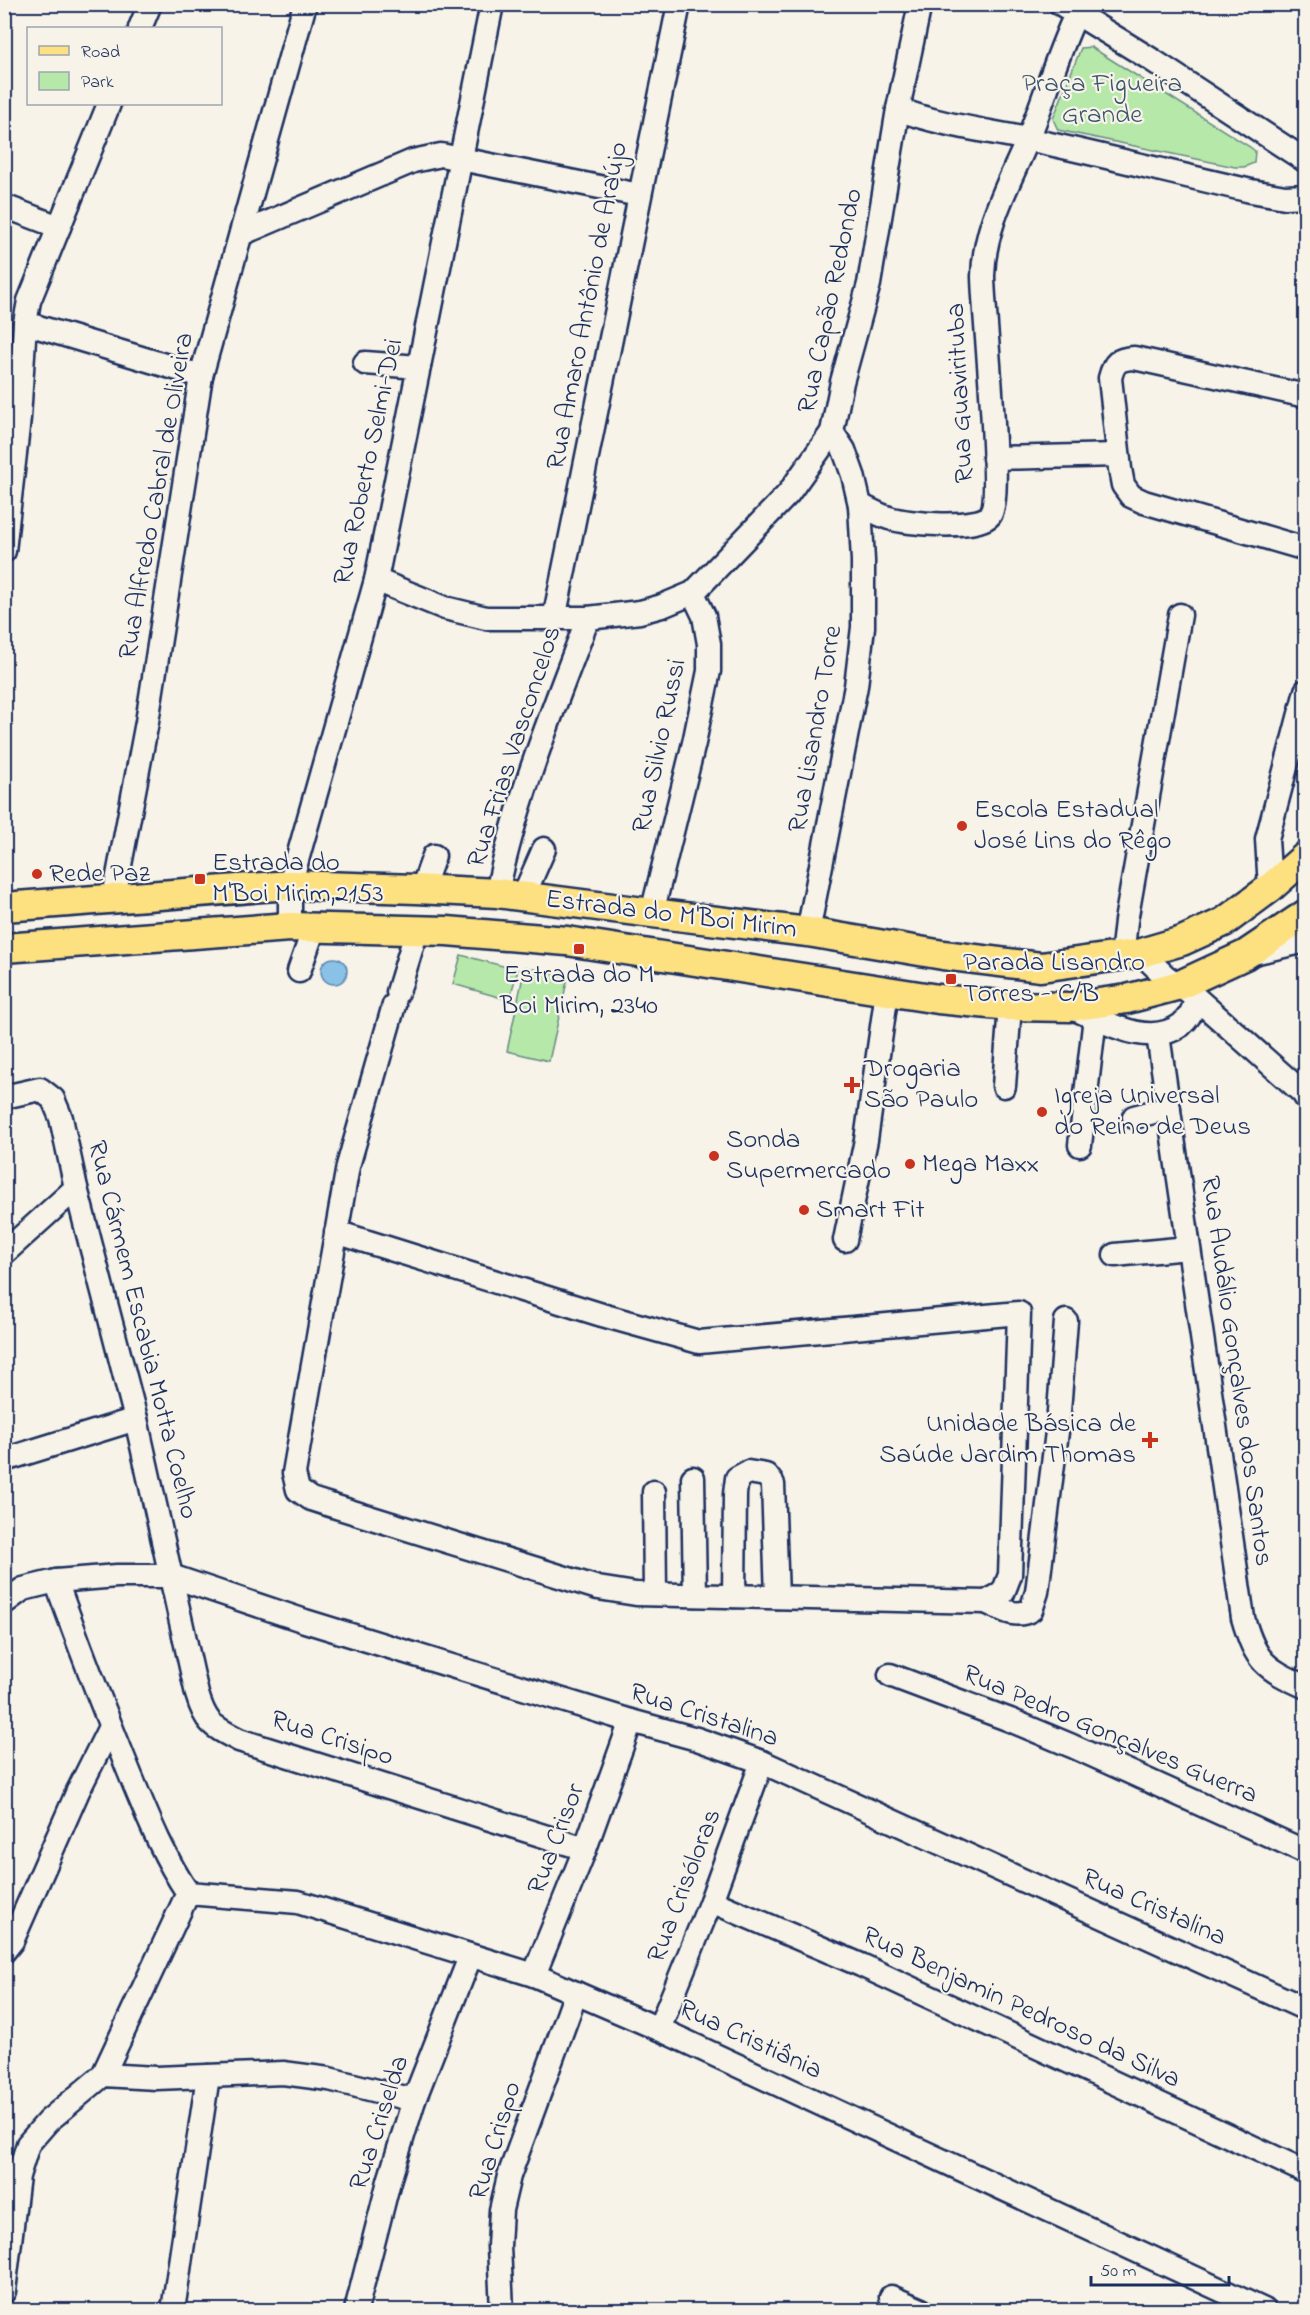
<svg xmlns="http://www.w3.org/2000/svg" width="1310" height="2315" font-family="'Indie Flower',sans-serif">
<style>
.green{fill:#b6e8a9;stroke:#688c84;stroke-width:1.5}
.water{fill:#89c1e7;stroke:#5d87b0;stroke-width:1.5}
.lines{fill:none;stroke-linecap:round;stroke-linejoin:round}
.minor-casing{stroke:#1b2f5e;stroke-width:27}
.major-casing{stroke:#1b2f5e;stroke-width:33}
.minor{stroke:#f7f3e8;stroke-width:22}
.major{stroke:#fde080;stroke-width:28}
.poi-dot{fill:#c8321e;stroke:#f7f3e8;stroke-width:2}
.labels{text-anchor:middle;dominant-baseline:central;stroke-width:4.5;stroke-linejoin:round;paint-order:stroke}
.park-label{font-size:27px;fill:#3a546d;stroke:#f7f3e8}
.street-label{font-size:27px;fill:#1b2f5e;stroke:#f7f3e8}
.poi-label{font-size:27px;fill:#1b2f5e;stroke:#f7f3e8;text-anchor:start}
</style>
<rect width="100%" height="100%" fill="#f7f3e8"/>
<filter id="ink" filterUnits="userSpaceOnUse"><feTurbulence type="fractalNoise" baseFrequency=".0167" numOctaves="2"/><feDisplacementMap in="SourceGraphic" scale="12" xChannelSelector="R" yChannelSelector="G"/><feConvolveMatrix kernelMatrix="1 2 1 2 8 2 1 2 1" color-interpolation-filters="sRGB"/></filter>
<g filter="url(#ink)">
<g class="green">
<path d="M1091,47L1250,147L1255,151L1254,163L1244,167H1235L1058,130L1053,119L1081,48Z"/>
<path d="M461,955L518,970L509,1000L453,984Z"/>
<path d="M525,967L568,977L549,1061L507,1051Z"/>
</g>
<circle class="water" cx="334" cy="971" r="13"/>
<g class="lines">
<defs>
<g id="minor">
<path d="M1061,4L1152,60L1306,161"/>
<path d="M140,28L150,4"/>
<path d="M898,109C939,125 984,130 1027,139C1102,155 1176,174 1251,191L1285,197L1306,196"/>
<path d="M4,206L59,227"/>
<path d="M241,234L413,161L441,155L639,195"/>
<path d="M25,323L201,376"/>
<path d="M365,363L419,367"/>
<path d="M1306,396L1134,358C1118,359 1114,362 1110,378L1120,469L1123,485L1131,496L1144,502L1306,549"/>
<path d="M994,458L1118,455"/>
<path d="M860,505C869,509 879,515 889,518C907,524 978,530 990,515C1004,497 983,312 983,276C984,226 1009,184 1028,139C1046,95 1059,47 1081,4"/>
<path d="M4,551L19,418L25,323L29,301L109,104"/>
<path d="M376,580L445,608L486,618H588L640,612L662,606L693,593L788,494L832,432L842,382L869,284L898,109L920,4"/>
<path d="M554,619L679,4"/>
<path d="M1270,888L1267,839L1306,691"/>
<path d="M422,889L434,856"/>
<path d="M497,893C516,799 554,708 588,618"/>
<path d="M114,897L147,722L201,376L305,4"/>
<path d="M523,897L544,849"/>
<path d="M652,913L694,743L709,671V644L704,616L693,593"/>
<path d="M290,927V885L376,580L492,4"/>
<path d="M808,932L856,686L863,627V561L860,505L853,475L844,450L832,432"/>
<path d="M1141,953L1165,976L1195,997L1303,1093L1306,1098"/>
<path d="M1253,953L1306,941"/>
<path d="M1122,957L1126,921L1180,615"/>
<path d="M299,971L314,928"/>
<path d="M398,992L417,930"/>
<path d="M1070,1007C1102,1020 1148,1049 1181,1025C1190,1017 1195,1009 1195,997"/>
<path d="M1158,1035L1243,1618C1256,1662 1264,1668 1306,1687"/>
<path d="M1004,1086L1010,1006"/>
<path d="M4,1097L40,1089L53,1099L61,1118L76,1188L136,1419L197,1694C206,1724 212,1726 239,1740L585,1849"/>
<path d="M1134,1117L1169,1108"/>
<path d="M1080,1145L1095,1017"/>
<path d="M336,1232L602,1315L699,1342L1019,1313L1010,1575L1003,1593L986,1602L636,1594L598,1588L330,1505L311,1499L298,1490L294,1473L348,1166L394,1005"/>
<path d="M845,1240L866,1140L887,991"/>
<path d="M4,1253L76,1188"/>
<path d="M1115,1255L1188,1248"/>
<path d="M4,1460L136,1419"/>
<path d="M693,1478L695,1595"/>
<path d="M654,1492L655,1594"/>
<path d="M56,1581C79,1646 104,1710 130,1774C147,1815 163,1856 188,1893L103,2075"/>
<path d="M734,1596L735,1494L737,1478L748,1472L766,1475L773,1484L777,1597"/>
<path d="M986,1602C1001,1609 1015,1619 1031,1610L1037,1592L1058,1424L1066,1321"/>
<path d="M4,1603L23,1589L56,1581L117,1576H171L305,1621L631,1721L697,1739L762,1762L1306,2009"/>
<path d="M890,1675L1010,1720L1072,1746L1306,1852"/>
<path d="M188,1893L298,1902L534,1975L659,2029L1264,2310"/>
<path d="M711,1901L861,1965L1306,2172"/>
<path d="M4,1951L12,1941L78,1791L110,1727"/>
<path d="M534,1975L585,1849L631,1721"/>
<path d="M659,2029L711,1901L762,1762"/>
<path d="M4,2291L18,2176L28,2144L48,2121L103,2075L156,2078L283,2073L329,2079L414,2100"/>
<path d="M891,2297L921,2310"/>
<path d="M173,2310L208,2076"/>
<path d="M356,2310L389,2181L414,2100L470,1957"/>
<path d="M502,2310L499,2246L501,2210L509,2176L576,1993"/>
</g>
<g id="major">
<path d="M4,907L290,885L416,889L497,893L652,913L808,932L943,955L1041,967L1141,953L1182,941L1224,922L1270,888L1306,856"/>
<path d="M4,948L290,927L447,931L567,941L938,999L1010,1006L1070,1007L1127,999L1180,985L1245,955L1306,914"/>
</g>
</defs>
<use href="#minor" class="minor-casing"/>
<use href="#major" class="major-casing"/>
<use href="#minor" class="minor"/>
<use href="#major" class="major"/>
</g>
</g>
<g class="poi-dot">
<circle cx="962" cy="826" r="6"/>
<circle cx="37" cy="874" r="6"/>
<rect x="194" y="873" width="12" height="12" rx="3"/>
<rect x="573" y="943" width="12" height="12" rx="3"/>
<rect x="945" y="973" width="12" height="12" rx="3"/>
<path d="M849 1076h6v6h6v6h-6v6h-6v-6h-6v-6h6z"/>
<circle cx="1042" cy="1112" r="6"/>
<circle cx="714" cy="1156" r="6"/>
<circle cx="910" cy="1164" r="6"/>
<circle cx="804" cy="1210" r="6"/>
<path d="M1147 1431h6v6h6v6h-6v6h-6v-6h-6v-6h6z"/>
</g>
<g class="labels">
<g class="park-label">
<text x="1102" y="84">Praça Figueira<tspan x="1102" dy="31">Grande</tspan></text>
</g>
<g class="street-label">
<text transform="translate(831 301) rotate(-78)">Rua Capão Redondo</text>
<text transform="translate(588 306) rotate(-79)">Rua Amaro Antônio de Araújo</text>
<text transform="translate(961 393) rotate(-93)">Rua Guavirituba</text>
<text transform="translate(369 462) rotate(-78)">Rua Roberto Selmi-Dei</text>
<text transform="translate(157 496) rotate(-80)">Rua Alfredo Cabral de Oliveira</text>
<text transform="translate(816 729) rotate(-80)">Rua Lisandro Torre</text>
<text transform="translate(660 746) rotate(-78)">Rua Silvio Russi</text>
<text transform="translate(515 747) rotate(-72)">Rua Frias Vasconcelos</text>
<text transform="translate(671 915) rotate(7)">Estrada do M'Boi Mirim</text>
<text transform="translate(142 1330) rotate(76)">Rua Cármem Escabia Motta Coelho</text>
<text transform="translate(1236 1371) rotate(82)">Rua Audálio Gonçalves dos Santos</text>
<text transform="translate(704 1716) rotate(18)">Rua Cristalina</text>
<text transform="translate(1110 1735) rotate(23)">Rua Pedro Gonçalves Guerra</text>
<text transform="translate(332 1739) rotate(18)">Rua Crisipo</text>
<text transform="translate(557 1839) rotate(-69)">Rua Crisor</text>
<text transform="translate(685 1886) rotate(-69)">Rua Crisóloras</text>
<text transform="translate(1154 1908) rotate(24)">Rua Cristalina</text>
<text transform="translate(1021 2008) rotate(25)">Rua Benjamin Pedroso da Silva</text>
<text transform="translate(750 2040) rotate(25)">Rua Cristiânia</text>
<text transform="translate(380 2123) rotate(-72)">Rua Criselda</text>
<text transform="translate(496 2141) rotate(-73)">Rua Crispo</text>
</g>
<g class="poi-label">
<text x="974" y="810">Escola Estadual<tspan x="974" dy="31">José Lins do Rêgo</tspan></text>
<text x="212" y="863">Estrada do<tspan x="212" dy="31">M'Boi Mirim,2153</tspan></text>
<text x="49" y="874">Rede Paz</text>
<text x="963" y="963">Parada Lisandro<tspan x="963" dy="31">Torres - C/B</tspan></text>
<text x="579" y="975" text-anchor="middle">Estrada do M<tspan x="579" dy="31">Boi Mirim, 2340</tspan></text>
<text x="864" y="1069">Drogaria<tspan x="864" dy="31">São Paulo</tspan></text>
<text x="1054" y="1096">Igreja Universal<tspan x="1054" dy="31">do Reino de Deus</tspan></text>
<text x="726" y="1140">Sonda<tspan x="726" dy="31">Supermercado</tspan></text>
<text x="922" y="1164">Mega Maxx</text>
<text x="816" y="1210">Smart Fit</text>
<text x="1136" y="1424" text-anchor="end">Unidade Básica de<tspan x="1136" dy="31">Saúde Jardim Thomas</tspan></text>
</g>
</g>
<rect width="1310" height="2315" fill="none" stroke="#f7f3e8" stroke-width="24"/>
<rect x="12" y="12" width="1286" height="2291" fill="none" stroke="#1b2f5e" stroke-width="2" filter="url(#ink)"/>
<rect x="27" y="27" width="195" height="78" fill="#f7f3e8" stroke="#9fa5b1" stroke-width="1.5"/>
<rect x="39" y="46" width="30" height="9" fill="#fde080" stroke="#9fa5b1" stroke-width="1.5"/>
<text x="81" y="57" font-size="18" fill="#1b2f5e">Road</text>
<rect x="39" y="72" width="30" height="18" fill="#b6e8a9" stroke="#9fa5b1" stroke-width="1.5"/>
<text x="81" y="87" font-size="18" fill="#1b2f5e">Park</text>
<path d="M1091 2276v9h138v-9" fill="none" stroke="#1b2f5e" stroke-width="3"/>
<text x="1100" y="2276" font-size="18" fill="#1b2f5e" stroke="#f7f3e8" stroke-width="4.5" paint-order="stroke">50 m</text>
</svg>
